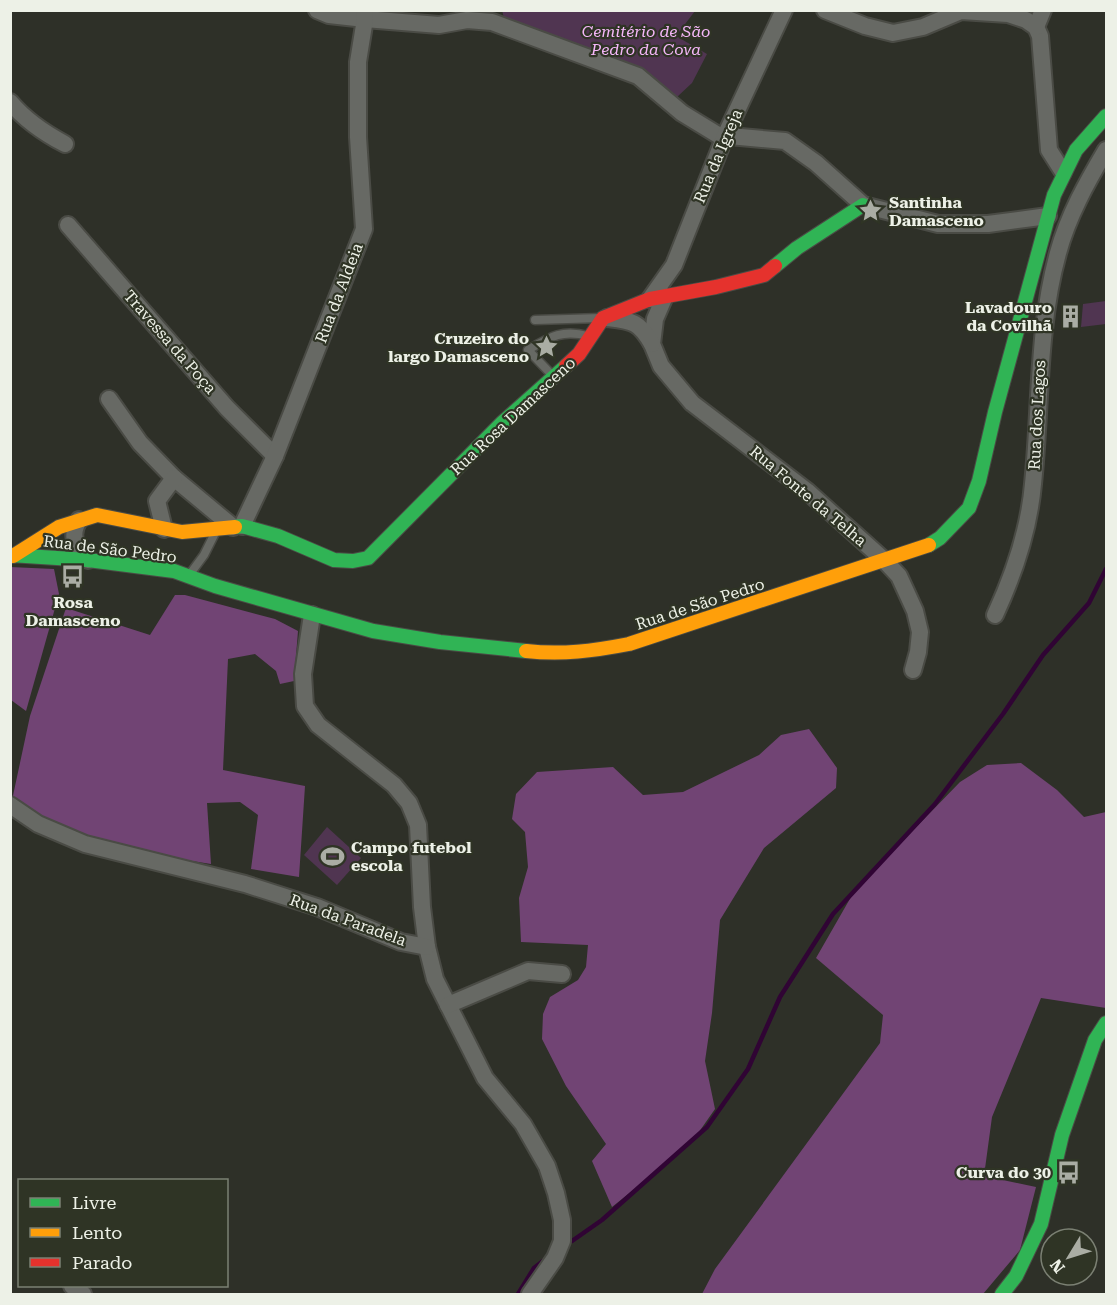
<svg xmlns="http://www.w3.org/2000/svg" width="1117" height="1305" font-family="'Roboto Serif',serif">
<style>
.green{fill:#503551}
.forest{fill:#714474}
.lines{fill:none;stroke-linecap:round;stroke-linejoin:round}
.stream{stroke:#300434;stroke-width:4.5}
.lane-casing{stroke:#4a4b45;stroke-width:11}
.street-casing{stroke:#4a4b45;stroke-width:20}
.fast-casing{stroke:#4a4b45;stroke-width:16}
.slow-casing{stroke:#4a4b45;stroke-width:16}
.jam-casing{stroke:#4a4b45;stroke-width:16}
.lane{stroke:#676964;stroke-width:8}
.street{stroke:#676964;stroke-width:16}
.fast{stroke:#30b455;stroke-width:14}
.slow{stroke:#ff9f0a;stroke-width:14}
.jam{stroke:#e5322d;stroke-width:14}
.labels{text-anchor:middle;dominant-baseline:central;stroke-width:4.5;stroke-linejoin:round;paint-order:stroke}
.park-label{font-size:16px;font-style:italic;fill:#f5b7f9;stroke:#2f3425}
.street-label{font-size:16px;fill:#edf1e7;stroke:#2f3425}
.poi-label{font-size:16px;font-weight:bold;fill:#edf1e7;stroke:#2f3425;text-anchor:end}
</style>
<rect width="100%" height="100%" fill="#2e3028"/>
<g class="green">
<path d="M502,10L695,11L676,36L707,54L692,83L677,97L649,74L504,18Z"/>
<path d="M1106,301V324L1081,327L1083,304Z"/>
<path d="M327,827L361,858L337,885L304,855Z"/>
</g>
<g class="forest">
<path d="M10,567L54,569L59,594L26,711L11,700Z"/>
<path d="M175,595H185L275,619L298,631L294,681L280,684L276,671L255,654L228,659L223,770L305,786L299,877L251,869L258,815L240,802L207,803L211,864L85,844L11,805L30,716L66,608L150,635Z"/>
<path d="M809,729L837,768L836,788L764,848L720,920L712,1013L705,1061L715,1109L694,1139L657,1171L612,1207L592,1161L606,1144L566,1086L542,1039L543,1014L550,997L578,980L586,967L588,945L521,942L519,898L528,867L525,832L512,819L516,794L537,772L613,767L643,795L683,792L759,755L781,735Z"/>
<path d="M1021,763L1057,790L1084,817L1106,812V1008L1041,998L992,1117L984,1176L1036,1187L1020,1250L983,1294H702L715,1269L880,1043L883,1015L816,958L855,890L960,782L987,765Z"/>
</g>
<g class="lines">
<g class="stream">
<path d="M572,1241L602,1220L707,1127L748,1069L780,997L833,914L935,804L1003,714L1043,655L1089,603L1106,569"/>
<path d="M518,1294L534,1268L543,1261"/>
</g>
<defs>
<g id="lane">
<path d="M535,320L601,318"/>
<path d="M553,376L528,350C550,337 562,329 588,336"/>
<path d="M190,574L204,555L216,531"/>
</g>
<g id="street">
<path d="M317,10L329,15L365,19L439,25L467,20L492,22L638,76L682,113L718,135L785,141L816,163L863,205L938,224H988L1048,216"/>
<path d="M825,10L865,26L893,33L923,27L961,11L1008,14L1026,20L1036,27L1040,36L1049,150L1063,172"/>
<path d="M1036,27L1043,10"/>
<path d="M10,102C26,121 44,133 65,144"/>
<path d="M68,225L227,408L275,456"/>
<path d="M665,296L655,319L652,344L661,366L692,403L807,491L885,561L899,576L915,611L920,632L918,652L913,670"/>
<path d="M650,299L674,265L725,136L784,10"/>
<path d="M607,318C632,321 639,321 652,344"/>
<path d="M109,399L140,443L174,478L233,527"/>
<path d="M79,520C69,536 76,547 88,560"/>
<path d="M242,526L275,456L364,229L358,137V62L365,19L364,10"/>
<path d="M164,529L157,501L174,478"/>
<path d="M312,615L303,674L305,706L318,725L394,785L409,803L418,825L422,907L427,947L435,979L485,1078L523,1124L547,1166L556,1193L562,1220V1241L555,1258L530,1294"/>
<path d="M995,615C1014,574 1029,530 1033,484C1041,407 1037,329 1058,253C1068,216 1087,182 1106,150"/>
<path d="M10,805L38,824L85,844L245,884L317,907L401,942L427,947"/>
<path d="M448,1005L528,971L562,974"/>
<path d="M72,1286L83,1294"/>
</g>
<g id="fast">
<path d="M775,266L797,248L863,205"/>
<path d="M235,527L242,526L278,536L334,560L353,561L368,558L503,422L566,366"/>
<path d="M929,545L940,538L969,508L979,481L995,412L1054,195L1076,150L1106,116"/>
<path d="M10,555L88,560L174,571L215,586L373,631L440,642L526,651"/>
<path d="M1002,1294L1016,1276L1041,1224L1062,1135L1095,1040L1106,1023"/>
</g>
<g id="slow">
<path d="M13,556L59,527L97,515L182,532L235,527"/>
<path d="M526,651C562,655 593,651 629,644L929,545"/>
</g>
<path id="jam" d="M566,366L579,354L603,318L650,299L716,287L764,275L775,266"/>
</defs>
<use href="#lane" class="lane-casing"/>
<use href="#street" class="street-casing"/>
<use href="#fast" class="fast-casing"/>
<use href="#slow" class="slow-casing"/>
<use href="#jam" class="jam-casing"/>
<use href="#lane" class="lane"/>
<use href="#street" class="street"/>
<use href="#fast" class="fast"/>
<use href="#slow" class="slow"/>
<use href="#jam" class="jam"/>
</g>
<defs>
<symbol id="sight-bare" viewBox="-9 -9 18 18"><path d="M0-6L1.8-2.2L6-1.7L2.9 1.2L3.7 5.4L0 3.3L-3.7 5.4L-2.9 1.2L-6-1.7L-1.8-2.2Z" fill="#aaada4" stroke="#2f3425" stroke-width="2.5" paint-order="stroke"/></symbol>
<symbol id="building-bare" viewBox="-9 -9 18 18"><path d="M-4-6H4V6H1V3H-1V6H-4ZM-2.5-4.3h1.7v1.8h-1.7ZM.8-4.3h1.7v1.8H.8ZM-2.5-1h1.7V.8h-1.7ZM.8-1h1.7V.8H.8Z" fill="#aaada4" stroke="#2f3425" stroke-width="2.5" paint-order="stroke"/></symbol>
<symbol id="bus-bare" viewBox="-9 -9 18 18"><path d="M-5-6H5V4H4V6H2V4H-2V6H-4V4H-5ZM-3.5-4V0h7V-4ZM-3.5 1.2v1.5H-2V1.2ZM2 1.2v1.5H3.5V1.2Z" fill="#aaada4" stroke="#2f3425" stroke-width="2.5" paint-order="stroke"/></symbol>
<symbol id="stadium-bare" viewBox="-9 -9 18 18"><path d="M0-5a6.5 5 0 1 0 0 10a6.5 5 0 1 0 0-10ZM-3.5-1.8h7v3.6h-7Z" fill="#aaada4" stroke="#2f3425" stroke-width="2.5" paint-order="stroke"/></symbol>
</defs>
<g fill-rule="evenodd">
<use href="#sight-bare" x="854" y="194" width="33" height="33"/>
<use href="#building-bare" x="1054" y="300" width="33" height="33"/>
<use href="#sight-bare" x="530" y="330" width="33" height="33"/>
<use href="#bus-bare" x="56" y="560" width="33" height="33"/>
<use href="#stadium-bare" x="316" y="840" width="33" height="33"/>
<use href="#bus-bare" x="1052" y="1156" width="33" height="33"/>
</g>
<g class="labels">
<g class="park-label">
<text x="646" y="31">Cemitério de São<tspan x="646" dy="18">Pedro da Cova</tspan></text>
</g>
<g class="street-label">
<text transform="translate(718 156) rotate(-67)">Rua da Igreja</text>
<text transform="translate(339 293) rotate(-69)">Rua da Aldeia</text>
<text transform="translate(170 342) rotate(49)">Travessa da Poça</text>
<text transform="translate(1037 415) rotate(-87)">Rua dos Lagos</text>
<text transform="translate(513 416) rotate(-43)">Rua Rosa Damasceno</text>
<text transform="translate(808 496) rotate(40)">Rua Fonte da Telha</text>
<text transform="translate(110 549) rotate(7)">Rua de São Pedro</text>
<text transform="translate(700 604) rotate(-18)">Rua de São Pedro</text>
<text transform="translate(348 920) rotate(20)">Rua da Paradela</text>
</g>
<g class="poi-label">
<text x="889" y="202" text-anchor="start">Santinha<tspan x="889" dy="18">Damasceno</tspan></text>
<text x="1052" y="307">Lavadouro<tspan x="1052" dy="18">da Covilhã</tspan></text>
<text x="529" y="338">Cruzeiro do<tspan x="529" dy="18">largo Damasceno</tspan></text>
<text x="73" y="602" text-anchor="middle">Rosa<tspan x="73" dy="18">Damasceno</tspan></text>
<text x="351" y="847" text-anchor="start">Campo futebol<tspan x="351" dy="18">escola</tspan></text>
<text x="1051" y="1172">Curva do 30</text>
</g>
</g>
<rect width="1117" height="1305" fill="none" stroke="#edf1e7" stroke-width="24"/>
<rect x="18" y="1179" width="210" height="108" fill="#2f3425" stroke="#7b8073" stroke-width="1.5"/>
<rect x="30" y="1198" width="30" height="9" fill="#30b455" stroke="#7b8073" stroke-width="1.5"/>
<text x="72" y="1209" font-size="18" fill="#edf1e7">Livre</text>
<rect x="30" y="1228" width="30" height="9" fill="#ff9f0a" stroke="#7b8073" stroke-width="1.5"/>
<text x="72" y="1239" font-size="18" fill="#edf1e7">Lento</text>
<rect x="30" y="1258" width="30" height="9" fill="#e5322d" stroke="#7b8073" stroke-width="1.5"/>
<text x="72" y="1269" font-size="18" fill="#edf1e7">Parado</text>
<g transform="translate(1069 1257) rotate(232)"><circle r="28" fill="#2f3425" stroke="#7b8073" stroke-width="1.5"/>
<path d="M0-4.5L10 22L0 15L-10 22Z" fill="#aaada4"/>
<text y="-9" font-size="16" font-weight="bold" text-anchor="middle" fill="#edf1e7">N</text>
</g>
</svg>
